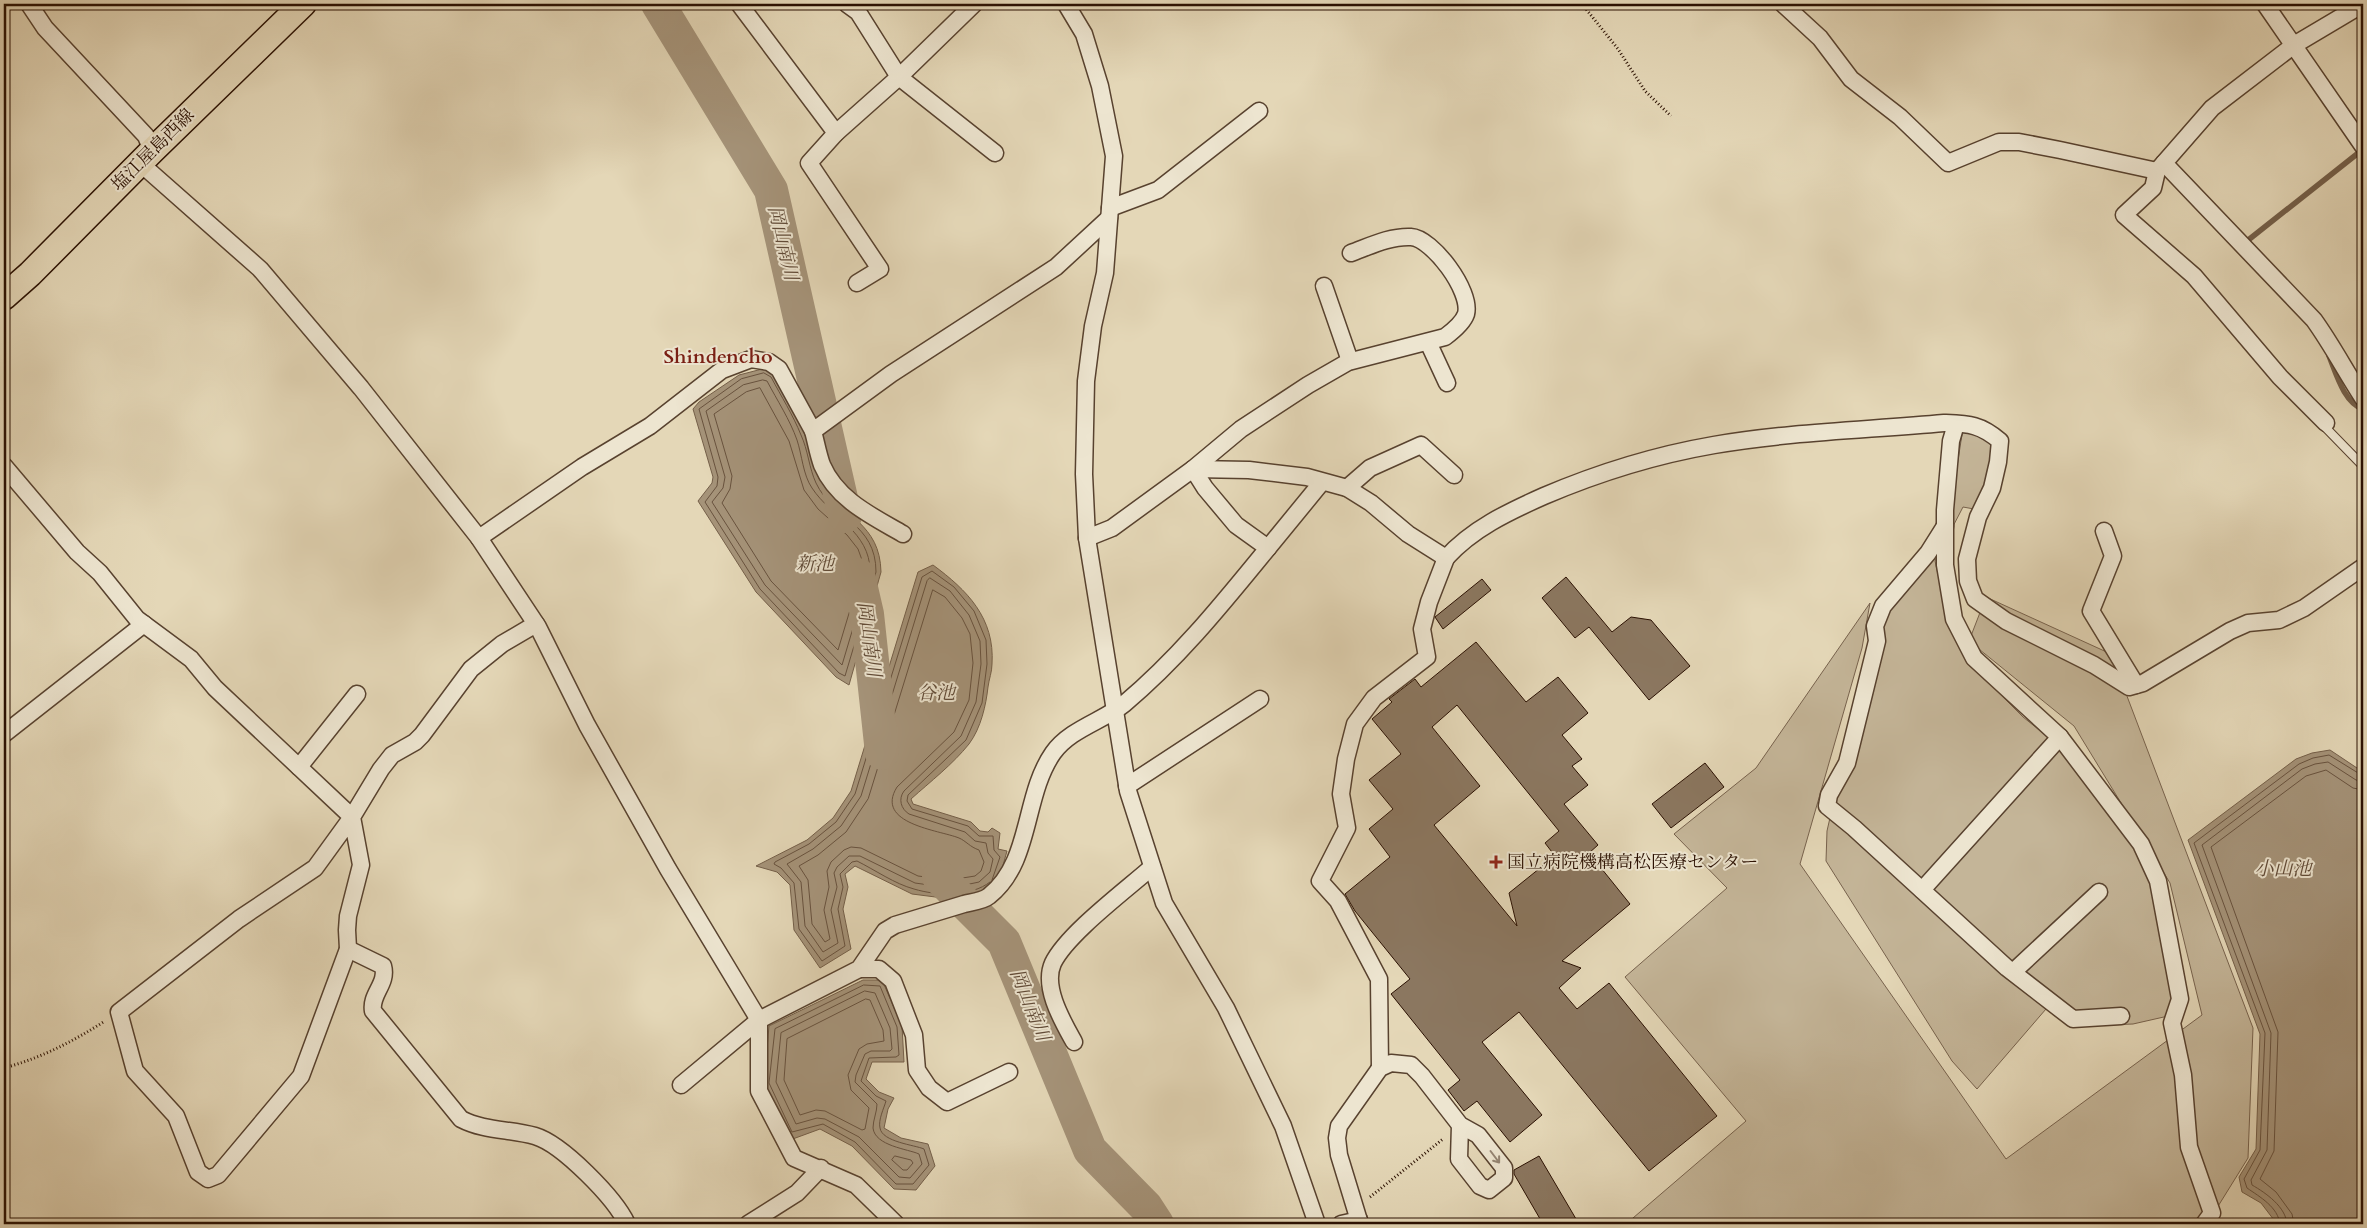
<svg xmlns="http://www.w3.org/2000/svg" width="2367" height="1228" font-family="Cardo,'Noto Serif JP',serif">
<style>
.green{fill:#c4b598;stroke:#77624d}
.water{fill:#a59379;stroke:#745f49}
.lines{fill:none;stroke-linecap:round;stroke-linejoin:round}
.shore{stroke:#68523e;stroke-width:1}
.stream{stroke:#745f49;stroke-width:5.5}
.river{stroke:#a59379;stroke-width:34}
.building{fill:#8b7760;stroke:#2a1002;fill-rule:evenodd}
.service-casing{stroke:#58422f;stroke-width:10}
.minor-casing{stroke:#58422f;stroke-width:19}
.primary-casing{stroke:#2a1002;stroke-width:28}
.path{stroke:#2a1002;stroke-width:3;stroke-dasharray:1 2.5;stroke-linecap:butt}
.service{stroke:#ede5d0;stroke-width:8}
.minor{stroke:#ede5d0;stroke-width:16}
.primary{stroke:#e4d7b7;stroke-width:25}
.oneway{stroke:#958573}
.poi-dot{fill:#8f2418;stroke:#ede5d0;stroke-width:2}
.labels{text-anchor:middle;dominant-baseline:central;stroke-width:4;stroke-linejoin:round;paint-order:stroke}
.street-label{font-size:18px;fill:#2a1002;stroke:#ede5d0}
.poi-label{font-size:18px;fill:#2a1002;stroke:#ede5d0;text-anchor:start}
.water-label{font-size:19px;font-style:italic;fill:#614b38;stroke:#ede5d0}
.quarter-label{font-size:20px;font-weight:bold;fill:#7a1f14;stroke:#ede5d0}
</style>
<rect width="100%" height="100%" fill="#e4d7b7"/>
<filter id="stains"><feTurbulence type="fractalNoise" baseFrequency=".004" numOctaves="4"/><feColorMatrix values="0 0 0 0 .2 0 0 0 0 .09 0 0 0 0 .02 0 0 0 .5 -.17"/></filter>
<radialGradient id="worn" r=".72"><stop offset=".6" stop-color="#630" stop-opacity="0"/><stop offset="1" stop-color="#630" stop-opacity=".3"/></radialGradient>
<g class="green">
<path d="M1963,428L1997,445L1991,485L1974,509L1963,507L1935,561L1949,623L1968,662L2023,717L2058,745L2137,846L2155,880L2177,1014L2133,1024L2080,1026L2046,1009L1977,1089L1952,1061L1826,861L1827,831L1834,800L1887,609L1952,499Z"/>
<path d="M1986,597L2111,654L2253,1028L2248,1158L2207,1224H1626L1746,1121L1625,977L1727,888L1674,834L1756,768L1870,603L1862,648L1800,864L2006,1159L2202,1015L2170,883L2074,726L1969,641Z"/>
</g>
<g class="water">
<path d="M766,368L775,372C785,393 798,413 807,434C812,449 813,469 821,482C843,518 880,523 881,572L849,685L836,677L756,592L698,501L712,483L713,477L693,409L699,402L739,375Z"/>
<path d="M933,565C967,590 995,618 992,664C992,672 989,679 988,687C986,705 981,728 969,744C953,764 930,782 911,799L913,804L971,822L980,831L988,832L992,828L1000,833L998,849L1007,851L1000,876L984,893L951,899L912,894L855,866L845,874L848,887L843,909L851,949L820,968L794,930L790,885L777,872L756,866L807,840L833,818L851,791L918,572Z"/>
<path d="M2330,750L2363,772V1224H2277L2261,1203L2242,1192L2239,1177L2256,1149L2260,1034L2188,840L2296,759L2312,753Z"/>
<path d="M863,980H882L902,1026L904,1062H872L866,1079L879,1092L894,1098L888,1109L884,1128L901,1138L928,1144L935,1166L916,1190L894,1189L852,1146L820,1129L790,1140L764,1084L769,1026Z"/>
</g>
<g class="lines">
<g class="shore">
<path d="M764,373L771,377C781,396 793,415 801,435C808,450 809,468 816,483C833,519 876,523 876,572L845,676L839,673L760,589L705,502L717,486L718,477L699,409L741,379Z"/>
<path d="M763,380L767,381C777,400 790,420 797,440C802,455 803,475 812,488C831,517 870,532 870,571L842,665L765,585L712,502L723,488L725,477L706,411L743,385Z"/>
<path d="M760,388L789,441L804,490L818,509L847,535L858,549L862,560V570L838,650L771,581L722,503L730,489L732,476L714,414L746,392Z"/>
<path d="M930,578L950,591L969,615L980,641L981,664L976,702L961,736L904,791C898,799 901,809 909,814L965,832L975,841L986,843L988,853L993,859L990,872L979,882L951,888L915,883L860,856H849L837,867L834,873L837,887L831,910L838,943L823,952L805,926L801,882L787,864L813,849L841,826L861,796L927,581Z"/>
<path d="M933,590L945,597L962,618L970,634L973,663L969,700L954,732L897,787C874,824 939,830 959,838C966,841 970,847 979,850L984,862L981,871L975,876L950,880L918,876L861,848L851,847L844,850L831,862L827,871L829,887L824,910L830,939L825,942L812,924L808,880L799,866L818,855L846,832L868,799Z"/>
<path d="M990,882C971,897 937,896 914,889C895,884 875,870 857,861L852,862L840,874L843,887L838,909L845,946L822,961L799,929L794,883L781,868L774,864L775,862L809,844L836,822L855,794L922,577L932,571L954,587L974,611L986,640L987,664L982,703L966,740L908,795L907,801L912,809L968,826L979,836H993L994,850L1000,857L992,880"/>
<path d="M864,985L880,986L897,1027L899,1055L896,1057L869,1058L861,1081L876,1096L886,1101C884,1108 878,1120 880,1128C882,1142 915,1145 924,1149L929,1165L913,1184H896L855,1142L823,1124L792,1132L769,1083L775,1029Z"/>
<path d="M865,991L875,993L890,1028L892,1049L890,1051H871L865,1054L856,1075L855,1082L877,1104C877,1112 873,1120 873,1128C875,1146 908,1149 919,1154L922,1164L910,1178L899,1177L859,1137L825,1119L817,1118L796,1124L776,1082L781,1033Z"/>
<path d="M866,999L870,1000L883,1030L884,1041L867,1044L859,1049L848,1075L851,1090L869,1108L865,1129L862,1130L825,1111L816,1110L800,1115L784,1080L787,1039Z"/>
<path d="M895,1156L911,1160L913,1163L907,1170H903L892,1160Z"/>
<path d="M2280,1224C2278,1207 2260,1197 2247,1188L2244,1179L2260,1150L2265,1033L2194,843L2299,764L2313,758L2329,755L2363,776"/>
<path d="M2287,1224C2286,1207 2266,1193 2252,1185L2251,1180L2267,1150L2271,1033L2202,845L2302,769L2315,764L2328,762L2356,780L2363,782"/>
<path d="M2294,1224L2292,1214L2276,1192L2260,1179L2274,1151L2278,1032L2211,847L2306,776L2326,770L2353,788L2363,790"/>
</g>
<g class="stream">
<path d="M2247,241L2357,154"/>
<path d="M2329,356C2336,373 2344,403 2363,409"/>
</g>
<g class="river">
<path d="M658,4L771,190L845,516"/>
<path d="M858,575L867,614L882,753"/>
<path d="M939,877L1004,942L1090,1150L1146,1207L1157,1224"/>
</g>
</g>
<g class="building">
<path d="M1566,577L1612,632L1631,617L1651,620L1690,666L1649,700L1589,627L1575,638L1542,598Z"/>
<path d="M1482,579L1491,590L1443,629L1435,617Z"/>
<path d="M1476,642L1526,702L1558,677L1588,713L1562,735L1582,759L1572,766L1588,785L1564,804L1598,845L1589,853L1630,904L1562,961L1581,968L1559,988L1577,1009L1609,983L1717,1116L1649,1171L1519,1012L1482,1042L1542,1115L1510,1142L1477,1101L1464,1111L1448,1090L1460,1080L1391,994L1410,979L1355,911L1345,894L1390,857L1369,829L1393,809L1369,780L1401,754L1372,719L1392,702L1389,699L1415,679L1421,687ZM1457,705L1559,831L1545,843L1555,856L1509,893L1517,926L1434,825L1480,786L1432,727Z"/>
<path d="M1705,763L1724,787L1671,828L1652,804Z"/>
<path d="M1539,1156L1579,1224H1543L1514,1174V1170Z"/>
</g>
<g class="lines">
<defs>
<path id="service" d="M2326,423V428L2363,466"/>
<g id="minor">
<path d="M29,4L45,28L146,136L152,151"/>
<path d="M741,4L740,5L836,133"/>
<path d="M847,4L858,12L899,77L995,153"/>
<path d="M1066,4L1084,34L1100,86L1114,156L1105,273L1093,326L1086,381L1084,474L1087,538L1128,791L1164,903L1226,1008L1283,1126L1317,1224"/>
<path d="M1783,4L1820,38L1851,79L1900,117L1948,163L1999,142H2019L2060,150L2157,171"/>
<path d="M2265,4L2363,146"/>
<path d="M2363,4L2294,45L2212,108L2164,163L2314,320C2332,345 2346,372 2363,398"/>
<path d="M140,163L260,269L361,388L479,538L538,627L587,725L668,869L759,1020V1091L794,1158L856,1185L896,1224"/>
<path d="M2164,163L2157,171L2153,188L2124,215L2194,276L2280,377L2326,423"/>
<path d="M1110,208L1158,190L1259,111"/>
<path d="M857,283L880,269L809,163L836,133L899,77L974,4"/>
<path d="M1324,286L1350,361"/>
<path d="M1428,342L1447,383"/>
<path d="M1956,424L1951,441L1945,510V565L1954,619L1974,658L2060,737L2141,844L2158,881L2180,999L2172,1023L2183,1075L2189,1147L2212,1213L2204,1224"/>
<path d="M813,431C816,442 818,454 822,465C837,500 872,516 903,534"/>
<path d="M4,466L77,552L100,573L137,619L191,659L215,688L352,817L361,865L348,916L347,930L348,949L301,1076L218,1175L208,1179L198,1172L176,1116L135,1071L119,1012L239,919L315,868L352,817L381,769L392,755L415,742L422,735L471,669L502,644L536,624"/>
<path d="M1347,488L1370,468L1421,445L1454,475"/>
<path d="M1945,526L1928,553L1883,606L1875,626L1877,641L1847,763L1829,795L1827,806L1854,828L2007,968L2073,1019L2121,1016"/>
<path d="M2104,531L2113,556L2091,611L2136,685"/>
<path d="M479,538L582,467L650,426L722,370L751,359L769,362L779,369L813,431L891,374L1056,267L1109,218"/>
<path d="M1087,538L1112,528L1193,469L1249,470L1307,477L1347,488L1371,503L1408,534L1446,558L1429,602L1422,629L1427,657L1374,698L1355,724L1346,759L1341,794L1347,828L1320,881L1338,901L1379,979L1380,1068"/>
<path d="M1268,548L1322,482"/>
<path d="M1446,558C1472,529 1508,512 1544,496C1598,473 1656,455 1714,445C1789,432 1868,430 1944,423C1969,424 1980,424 2000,441L1998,462L1992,488L1978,517L1967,559L1968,581L1975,599L2006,621L2094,665L2129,687L2143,683L2230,631L2248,623L2279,620L2304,608L2363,567"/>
<path d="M4,734L144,624"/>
<path d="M299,767L357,694"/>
<path d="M1127,786L1260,699"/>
<path d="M1922,890L2060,737"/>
<path d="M348,949L383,966C388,984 370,994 373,1011L461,1119C484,1131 510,1129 535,1136C562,1144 615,1198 627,1224"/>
<path d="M859,969H879L893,981L914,1035L917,1070L929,1088L947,1102L1009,1072"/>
<path d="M2013,972L2099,892"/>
<path d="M1074,1042C1063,1022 1042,987 1053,963C1067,934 1126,890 1152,867"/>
<path d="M681,1085L759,1020L859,969L885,931L895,925C918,918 941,911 964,904C972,902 983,901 989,896C1032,862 1023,796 1053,753C1070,729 1103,721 1124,704C1179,658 1223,603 1268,548L1236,525L1205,488L1193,469L1241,429L1308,385L1348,362L1445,337C1453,331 1463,323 1466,314C1472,291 1432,238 1411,237C1390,236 1370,246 1351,253"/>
<path d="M748,1224L797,1193L821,1168"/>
<path d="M1341,1224L1359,1220"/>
<path d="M1360,1224L1339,1155L1337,1138L1339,1126L1380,1068L1391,1063L1411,1065L1422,1076L1460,1125L1478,1135L1504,1168V1178L1489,1190L1480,1186L1459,1159L1460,1125"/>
</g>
<path id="primary" d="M4,297L30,274L152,151L303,4"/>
</defs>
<use href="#service" class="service-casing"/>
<use href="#minor" class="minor-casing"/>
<use href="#primary" class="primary-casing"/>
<g class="path">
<path d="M1582,4L1618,49L1645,91L1671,116"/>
<path d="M4,1068C41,1058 72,1042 105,1021"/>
<path d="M1370,1197L1443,1139"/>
</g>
<use href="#service" class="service"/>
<use href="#minor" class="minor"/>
<use href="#primary" class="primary"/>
</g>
<defs><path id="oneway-shaft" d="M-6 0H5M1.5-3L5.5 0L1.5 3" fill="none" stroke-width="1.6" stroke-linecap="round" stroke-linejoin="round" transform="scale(1.25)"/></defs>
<use class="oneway" href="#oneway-shaft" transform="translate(1495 1157) rotate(53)"/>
<path class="poi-dot" d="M1493.5 854.5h5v5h5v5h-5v5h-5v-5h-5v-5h5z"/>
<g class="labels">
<g class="street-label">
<text transform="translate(153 150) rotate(-45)">塩江屋島西線</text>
</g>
<g class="poi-label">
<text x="1507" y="862">国立病院機構高松医療センター</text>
</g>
<g class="water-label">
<text transform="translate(783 243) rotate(77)">岡山南川</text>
<text x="815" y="564">新池</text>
<text transform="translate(869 639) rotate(82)">岡山南川</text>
<text x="936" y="693">谷池</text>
<text x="2283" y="869">小山池</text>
<text transform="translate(1030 1005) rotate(68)">岡山南川</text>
</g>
<g class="quarter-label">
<text x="718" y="356">Shindencho</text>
</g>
</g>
<rect width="2367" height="1228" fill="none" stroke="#e4d7b7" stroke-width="20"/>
<rect x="5" y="5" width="2357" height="1218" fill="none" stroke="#2a1002" stroke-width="2.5"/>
<rect x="10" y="10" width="2347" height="1208" fill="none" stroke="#2a1002"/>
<rect width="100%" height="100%" filter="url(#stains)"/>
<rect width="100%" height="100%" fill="url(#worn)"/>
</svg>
